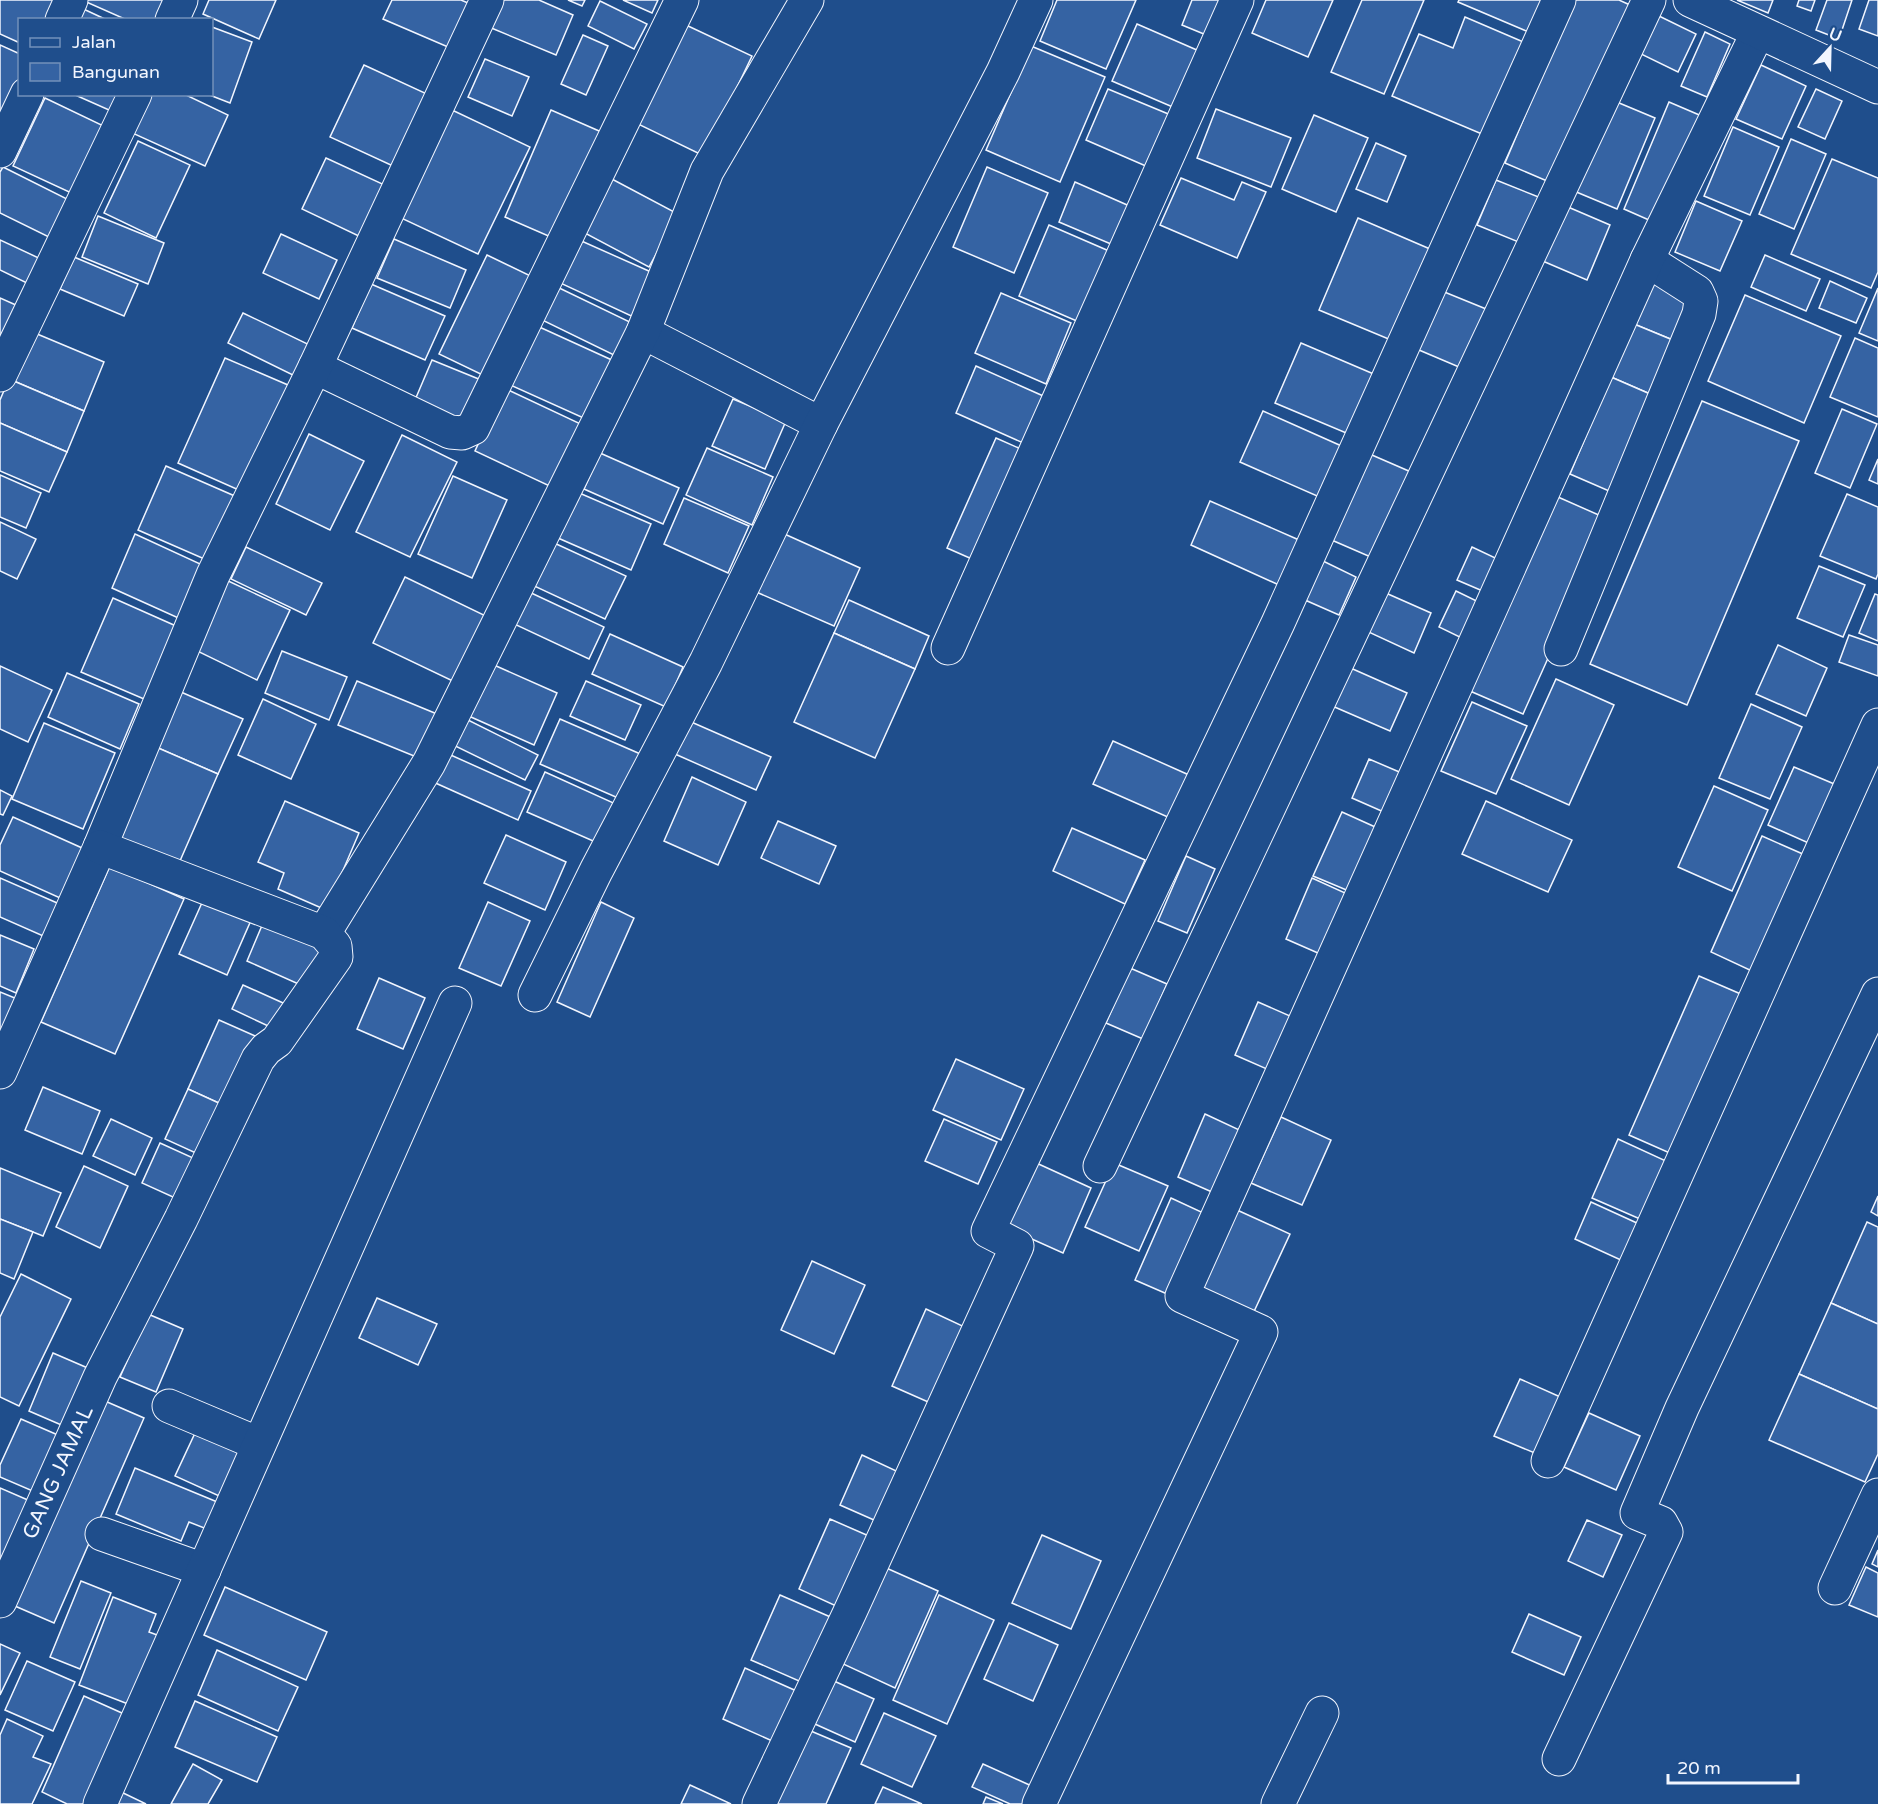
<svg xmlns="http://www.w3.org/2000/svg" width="1878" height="1804" font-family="'Varela Round',sans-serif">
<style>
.building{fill:#3563a3;stroke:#f2f6ff;stroke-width:1.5}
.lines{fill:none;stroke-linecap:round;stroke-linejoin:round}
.minor-casing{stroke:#f2f6ff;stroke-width:35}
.tertiary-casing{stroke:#f2f6ff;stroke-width:35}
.minor{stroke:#1f4e8c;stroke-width:33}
.tertiary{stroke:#1f4e8c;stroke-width:33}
.labels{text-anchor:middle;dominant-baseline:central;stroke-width:4.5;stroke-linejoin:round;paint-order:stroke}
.street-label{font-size:21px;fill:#f2f6ff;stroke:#1f4e8c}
</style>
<rect width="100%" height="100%" fill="#1f4e8c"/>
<g class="building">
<path d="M0,0H61L52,20H20V43L0,34Z"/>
<path d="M82,0H166L158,20H127Z"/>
<path d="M209,0H276L259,39L203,14Z"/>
<path d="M392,0H461L468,3L448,47L383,19Z"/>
<path d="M501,0H539L573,15L556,55L489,27Z"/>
<path d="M568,0H585L582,6Z"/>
<path d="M623,0H658L652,13Z"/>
<path d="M1057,0H1136L1106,69L1040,41Z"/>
<path d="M1192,0H1232L1216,39L1182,25Z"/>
<path d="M1266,0H1333L1308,57L1252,33Z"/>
<path d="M1362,0H1424L1384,94L1331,72Z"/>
<path d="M1459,0H1546L1531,33L1458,2Z"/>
<path d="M1574,0H1619L1630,5L1554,184L1505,163Z"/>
<path d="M1737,0H1773L1768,13Z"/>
<path d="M1799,0H1815L1811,11L1797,6Z"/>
<path d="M1827,0H1852L1839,39L1816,30Z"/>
<path d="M1869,0H1878V36L1859,29Z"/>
<path d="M600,1L647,24L634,49L588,26Z"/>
<path d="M77,6L107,20H71Z"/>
<path d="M1659,16L1696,34L1678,72L1641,54Z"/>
<path d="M1465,17L1528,44L1489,137L1392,96L1419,34L1453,48Z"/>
<path d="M1137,24L1206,54L1182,111L1112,81Z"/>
<path d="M686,25L752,56L704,156L638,124Z"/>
<path d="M212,27L252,42L230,103L207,94H212Z"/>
<path d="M1705,32L1730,44L1707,97L1681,86Z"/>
<path d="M583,35L608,46L586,95L561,84Z"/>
<path d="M0,45L20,54V84L0,127Z"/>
<path d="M1031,46L1105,77L1060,182L986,150Z"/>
<path d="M485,59L529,77L512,116L468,97Z"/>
<path d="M364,65L427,94L393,166L330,137Z"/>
<path d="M1761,65L1806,86L1782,139L1736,119Z"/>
<path d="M1108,89L1178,118L1155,170L1086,140Z"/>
<path d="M1816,89L1842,101L1825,139L1798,127Z"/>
<path d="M73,94H127L118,114Z"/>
<path d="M148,94H184L228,115L205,166L130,132Z"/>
<path d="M45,98L112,130L80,197L13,166Z"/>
<path d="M1612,100L1655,118L1617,209L1574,191Z"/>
<path d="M1669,102L1704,117L1658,224L1624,209Z"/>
<path d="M1216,109L1291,138L1271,187L1197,158Z"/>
<path d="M452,110L530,147L478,254L401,218Z"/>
<path d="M551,110L606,134L560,241L505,217Z"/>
<path d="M1314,115L1368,138L1336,212L1282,189Z"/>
<path d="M1733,127L1779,147L1750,215L1704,196Z"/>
<path d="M1791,139L1826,154L1794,229L1759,214Z"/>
<path d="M138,141L190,165L156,238L104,213Z"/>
<path d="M1376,143L1406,156L1387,202L1356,189Z"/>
<path d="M326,158L389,187L365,239L302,209Z"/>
<path d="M1832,159L1878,178V272L1871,288L1791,254Z"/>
<path d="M3,167L75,203L57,241L0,213V172Z"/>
<path d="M987,167L1048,193L1014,273L953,247Z"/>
<path d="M610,178L678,214L649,267L581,231Z"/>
<path d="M1181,178L1234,200L1242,182L1266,192L1237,258L1160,225Z"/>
<path d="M1496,180L1546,200L1526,245L1477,225Z"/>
<path d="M1075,182L1134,208L1118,247L1059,222Z"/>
<path d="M1696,201L1742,221L1720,271L1675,252Z"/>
<path d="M1561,204L1610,225L1587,280L1538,259Z"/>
<path d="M98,216L164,243L148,284L82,257Z"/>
<path d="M1358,218L1430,249L1391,340L1319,310Z"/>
<path d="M1049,225L1109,251L1079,322L1019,296Z"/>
<path d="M281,234L337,260L319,299L263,273Z"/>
<path d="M394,239L466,270L450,308L377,278Z"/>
<path d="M577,239L660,276L640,320L558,282Z"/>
<path d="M0,240L43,260L31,285L0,270Z"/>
<path d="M487,255L539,280L491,379L439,354Z"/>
<path d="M1765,255L1820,279L1806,311L1751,287Z"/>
<path d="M74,257L138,284L124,316L60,289Z"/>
<path d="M1652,280L1699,300L1680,343L1634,324Z"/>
<path d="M1830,281L1867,298L1856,323L1819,308Z"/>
<path d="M371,284L445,316L425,360L352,328Z"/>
<path d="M553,285L634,324L618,357L538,318Z"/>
<path d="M1878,288V341L1859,333Z"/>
<path d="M1437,289L1491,311L1466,370L1412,347Z"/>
<path d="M1001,293L1071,323L1046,384L975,353Z"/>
<path d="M1745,295L1841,336L1804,423L1708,381Z"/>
<path d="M0,298L18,306L0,345Z"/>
<path d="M243,313L318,349L303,380L228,343Z"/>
<path d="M1634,324L1680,343L1657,397L1611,377Z"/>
<path d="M535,325L614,361L588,420L508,384Z"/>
<path d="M30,331L104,362L84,411L9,379Z"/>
<path d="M1855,338L1878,348V417L1830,397Z"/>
<path d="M1301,343L1376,375L1351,435L1275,403Z"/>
<path d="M225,358L288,385L241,491L178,463Z"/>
<path d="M432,360L486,382L465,429L412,407Z"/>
<path d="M976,366L1050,399L1030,446L956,413Z"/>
<path d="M1611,377L1657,397L1616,494L1570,474Z"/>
<path d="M9,379L84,411L67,452L0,423V400Z"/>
<path d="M504,388L585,426L556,489L475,451Z"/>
<path d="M733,399L786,421L765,469L712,446Z"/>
<path d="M1702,401L1799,441L1687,705L1590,664Z"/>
<path d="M1842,409L1877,424L1850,488L1815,473Z"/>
<path d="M1263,411L1346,448L1324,499L1240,462Z"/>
<path d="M0,423L67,452L49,492L0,471Z"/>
<path d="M309,434L364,461L330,530L276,504Z"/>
<path d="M402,435L457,462L410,557L356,532Z"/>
<path d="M996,438L1030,453L981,563L947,548Z"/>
<path d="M707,448L773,477L752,525L686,495Z"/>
<path d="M1365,452L1411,472L1373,558L1327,538Z"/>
<path d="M600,453L679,488L663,524L584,489Z"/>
<path d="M1878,459V484L1869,480Z"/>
<path d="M166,466L237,497L209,561L138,530Z"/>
<path d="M0,475L41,493L26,528L0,517Z"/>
<path d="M453,476L507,500L472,578L418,554Z"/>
<path d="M577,492L651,524L631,570L558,538Z"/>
<path d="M1847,494L1878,507V574L1876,579L1820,556Z"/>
<path d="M1558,497L1610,520L1523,714L1470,691Z"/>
<path d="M684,498L749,526L728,573L664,544Z"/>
<path d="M1210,501L1299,540L1279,585L1191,545Z"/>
<path d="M0,522L36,539L17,579L0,571Z"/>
<path d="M780,532L860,568L834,626L754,591Z"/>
<path d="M135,534L209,568L185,621L112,588Z"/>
<path d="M552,542L626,576L605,619L532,585Z"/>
<path d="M246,547L322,583L306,615L231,579Z"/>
<path d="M1472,547L1506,563L1492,595L1457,580Z"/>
<path d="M1323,561L1356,577L1339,615L1305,600Z"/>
<path d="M1819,566L1865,585L1843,637L1797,618Z"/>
<path d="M405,577L490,618L459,684L373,643Z"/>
<path d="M224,579L290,610L257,680L191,648Z"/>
<path d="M1379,590L1431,613L1414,653L1362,629Z"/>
<path d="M527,591L604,627L589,659L512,623Z"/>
<path d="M1456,591L1489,607L1472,643L1439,627Z"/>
<path d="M1875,594L1878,595V641L1859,633Z"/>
<path d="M113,598L176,626L144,699L81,672Z"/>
<path d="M849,600L929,636L915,669L834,633Z"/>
<path d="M834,633L915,669L875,758L794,722Z"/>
<path d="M610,634L683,667L666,707L592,674Z"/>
<path d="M1849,635L1878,645V676L1839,662Z"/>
<path d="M1778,645L1827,668L1806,716L1756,694Z"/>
<path d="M282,651L347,677L329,720L265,693Z"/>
<path d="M485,661L557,693L534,745L462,713Z"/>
<path d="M0,666L52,690L28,742L0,729Z"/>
<path d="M1346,666L1407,693L1390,731L1330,705Z"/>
<path d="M67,673L139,704L120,749L48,717Z"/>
<path d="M1556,679L1614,705L1569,805L1511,779Z"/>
<path d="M357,681L437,714L419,758L338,725Z"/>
<path d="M586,681L641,705L625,740L570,716Z"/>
<path d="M174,689L243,719L218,774L149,744Z"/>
<path d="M263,699L316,724L291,779L238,755Z"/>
<path d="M1472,702L1527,726L1496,794L1441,771Z"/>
<path d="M1751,704L1802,727L1770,799L1719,778Z"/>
<path d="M458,715L538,755L525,780L445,741Z"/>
<path d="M560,719L645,756L625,801L540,764Z"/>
<path d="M689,721L771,757L756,790L675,754Z"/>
<path d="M44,723L115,753L83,829L12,799Z"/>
<path d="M1113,741L1189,775L1170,818L1093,784Z"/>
<path d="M149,744L218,774L176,870L106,840Z"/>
<path d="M444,752L531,791L518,820L431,781Z"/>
<path d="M1369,759L1404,774L1386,813L1352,798Z"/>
<path d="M1794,767L1839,786L1813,845L1768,825Z"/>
<path d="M545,772L618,805L600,844L527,812Z"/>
<path d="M692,777L746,802L718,865L664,841Z"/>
<path d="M1714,786L1768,810L1732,891L1678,867Z"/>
<path d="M0,790L12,796L3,815L0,814Z"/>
<path d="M285,801L359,833L326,910L278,889L284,873L258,862Z"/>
<path d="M1486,801L1572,840L1548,892L1462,854Z"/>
<path d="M1342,812L1384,831L1356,894L1313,876Z"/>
<path d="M13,817L91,852L69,902L0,871V845Z"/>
<path d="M778,821L836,846L819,884L761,858Z"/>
<path d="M1072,828L1145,860L1125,904L1053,871Z"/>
<path d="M506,835L566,862L545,910L484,883Z"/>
<path d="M1762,836L1805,855L1754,972L1711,952Z"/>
<path d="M1186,856L1215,869L1187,933L1158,921Z"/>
<path d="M110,866L184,899L115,1054L41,1022Z"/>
<path d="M0,878L64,906L50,939L0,917Z"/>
<path d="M1312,878L1354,897L1327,957L1286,939Z"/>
<path d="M205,896L252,918L227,975L179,954Z"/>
<path d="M488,902L530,921L501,986L459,968Z"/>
<path d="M601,902L634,918L590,1017L557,1002Z"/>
<path d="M266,916L332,946L312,990L247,961Z"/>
<path d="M0,935L34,949L16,993L0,986Z"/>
<path d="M1130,968L1167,984L1143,1039L1106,1023Z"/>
<path d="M1699,976L1743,995L1672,1154L1629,1135Z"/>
<path d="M379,978L425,998L403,1049L357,1029Z"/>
<path d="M243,985L292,1007L281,1032L232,1009Z"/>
<path d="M0,992L22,1001L0,1043Z"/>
<path d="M1258,1002L1299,1020L1276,1073L1235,1055Z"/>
<path d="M219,1020L264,1040L232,1109L188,1089Z"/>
<path d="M956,1059L1024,1089L1001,1140L933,1110Z"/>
<path d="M43,1087L100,1111L82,1154L25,1130Z"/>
<path d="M188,1089L232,1109L209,1159L165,1139Z"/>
<path d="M1205,1114L1248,1134L1221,1196L1178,1177Z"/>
<path d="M1281,1117L1331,1140L1302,1205L1251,1183Z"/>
<path d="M111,1119L152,1138L135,1175L93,1156Z"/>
<path d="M944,1119L997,1142L978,1184L925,1161Z"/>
<path d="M1618,1139L1666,1161L1640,1219L1592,1198Z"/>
<path d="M160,1143L202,1162L184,1202L142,1183Z"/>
<path d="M1032,1161L1091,1188L1063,1253L1003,1226Z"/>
<path d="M1114,1163L1168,1186L1139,1251L1085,1227Z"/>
<path d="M84,1166L128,1186L100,1248L56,1227Z"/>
<path d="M0,1168L61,1193L43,1236L0,1219Z"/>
<path d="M1878,1196V1216L1871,1212Z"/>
<path d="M1171,1198L1210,1216L1174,1297L1135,1280Z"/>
<path d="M1591,1202L1639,1224L1623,1261L1575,1239Z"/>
<path d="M1237,1210L1290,1234L1251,1318L1199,1295Z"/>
<path d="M0,1219L33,1232L14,1279L0,1273Z"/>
<path d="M1867,1222L1878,1227V1324L1831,1303Z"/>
<path d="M812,1261L865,1285L834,1354L781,1330Z"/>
<path d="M21,1274L71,1299L19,1406L0,1397V1317Z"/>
<path d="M377,1298L437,1324L418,1365L359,1338Z"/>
<path d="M1831,1303L1878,1324V1409L1799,1374Z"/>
<path d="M926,1309L969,1329L935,1405L892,1386Z"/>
<path d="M148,1314L183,1329L156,1392L120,1377Z"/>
<path d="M53,1353L90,1369L66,1427L29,1411Z"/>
<path d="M1799,1374L1878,1409V1454L1865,1482L1769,1440Z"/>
<path d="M1520,1379L1567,1400L1542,1456L1494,1436Z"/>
<path d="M98,1398L144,1418L54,1623L8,1603Z"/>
<path d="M1589,1413L1640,1436L1616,1490L1564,1467Z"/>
<path d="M21,1419L67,1439L42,1495L0,1477V1465Z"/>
<path d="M196,1431L249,1454L228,1500L175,1476Z"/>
<path d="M862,1455L905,1475L883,1524L840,1505Z"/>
<path d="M135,1468L227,1506L217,1533L189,1522L181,1541L116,1514Z"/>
<path d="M0,1488L37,1504L0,1588Z"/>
<path d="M830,1519L878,1540L847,1611L799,1589Z"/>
<path d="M1587,1520L1622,1535L1603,1577L1568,1561Z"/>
<path d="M1042,1535L1101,1561L1071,1629L1012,1603Z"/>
<path d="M1878,1550V1567L1872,1564Z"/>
<path d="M884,1567L938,1591L895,1688L841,1663Z"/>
<path d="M1866,1567L1878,1573V1617L1849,1605Z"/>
<path d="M81,1581L111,1593L80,1669L50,1657Z"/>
<path d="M225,1587L327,1632L306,1680L204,1635Z"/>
<path d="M780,1595L835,1619L806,1684L751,1660Z"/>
<path d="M939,1595L994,1620L947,1724L893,1700Z"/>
<path d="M113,1597L156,1614L149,1632L168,1639L141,1709L79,1685Z"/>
<path d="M1529,1614L1581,1637L1564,1675L1512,1652Z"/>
<path d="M1009,1623L1058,1645L1033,1701L984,1679Z"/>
<path d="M0,1644L20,1653L0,1695Z"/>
<path d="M217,1650L298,1687L278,1731L198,1695Z"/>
<path d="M27,1661L75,1682L53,1731L5,1710Z"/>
<path d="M745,1668L801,1693L779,1744L723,1719Z"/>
<path d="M825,1677L874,1699L855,1742L806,1720Z"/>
<path d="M84,1696L133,1718L95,1804H67L42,1792Z"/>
<path d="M195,1701L277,1737L257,1782L175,1747Z"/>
<path d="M884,1713L936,1736L912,1787L861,1764Z"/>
<path d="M7,1719L43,1736L33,1757L51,1764L32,1804H0V1735Z"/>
<path d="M799,1726L851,1748L826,1804H764Z"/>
<path d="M193,1764L222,1780L208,1804H171Z"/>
<path d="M983,1764L1036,1788L1029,1804H1010L972,1787Z"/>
<path d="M690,1785L731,1804H681Z"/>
<path d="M883,1787L922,1804H875Z"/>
<path d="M117,1790L146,1804H110Z"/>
<path d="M986,1797L1003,1804H983Z"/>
</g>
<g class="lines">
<defs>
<g id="minor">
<path d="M62,20L71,0"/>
<path d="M172,20L181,0"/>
<path d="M0,151L27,94"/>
<path d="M643,332L821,424"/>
<path d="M315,367L450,432L462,433L473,428L682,0"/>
<path d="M0,375L135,94"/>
<path d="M948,648L1237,0"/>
<path d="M1561,649L1699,314L1701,301L1697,292L1647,260"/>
<path d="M324,933L429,763L643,332L707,171L807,0"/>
<path d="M535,995L596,871L706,662L821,424L1003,72L1036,0"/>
<path d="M0,1072L100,847L213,575L315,367L487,0"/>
<path d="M1100,1166L1649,0"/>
<path d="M169,1406L259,1444"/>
<path d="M1548,1461L1878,725"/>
<path d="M102,1534L204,1570"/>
<path d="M1835,1588L1878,1495"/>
<path id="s1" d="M0,1601L100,1377L181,1219L258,1059L266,1049L277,1041L336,957L335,946L324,933L100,847"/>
<path d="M1559,1759L1666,1532L1661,1523L1637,1513L1682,1408L1878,994"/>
<path d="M100,1804L455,1003"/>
<path d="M759,1804L849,1614L1017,1246L988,1231L1278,623L1559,0"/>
<path d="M1039,1804L1261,1332L1182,1296L1647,260L1758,32"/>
<path d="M1278,1804L1322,1713"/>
</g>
<path id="tertiary" d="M1690,0L1878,87"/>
</defs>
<use href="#minor" class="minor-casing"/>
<use href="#tertiary" class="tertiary-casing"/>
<use href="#minor" class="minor"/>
<use href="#tertiary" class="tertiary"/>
</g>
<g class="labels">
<g class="street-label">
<text stroke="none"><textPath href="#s1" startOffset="141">GANG JAMAL</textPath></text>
</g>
</g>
<rect x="18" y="18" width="195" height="78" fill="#1f4e8c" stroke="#7391ba" stroke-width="1.5"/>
<rect x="30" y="38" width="30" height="9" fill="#1f4e8c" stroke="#7391ba" stroke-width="1.5"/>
<text x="72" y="48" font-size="18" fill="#f2f6ff">Jalan</text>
<rect x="30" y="63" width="30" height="18" fill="#3563a3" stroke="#7391ba" stroke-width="1.5"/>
<text x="72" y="78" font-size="18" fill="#f2f6ff">Bangunan</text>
<g transform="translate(1830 48) rotate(22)" stroke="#1f4e8c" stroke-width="4.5" paint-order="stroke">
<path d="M0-4.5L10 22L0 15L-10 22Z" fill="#f2f6ff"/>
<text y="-9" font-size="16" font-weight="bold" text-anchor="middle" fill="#f2f6ff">U</text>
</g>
<path d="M1668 1774v9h130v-9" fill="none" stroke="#f2f6ff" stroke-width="3"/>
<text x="1677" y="1774" font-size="18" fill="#f2f6ff" stroke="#1f4e8c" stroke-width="4.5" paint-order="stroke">20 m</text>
</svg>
